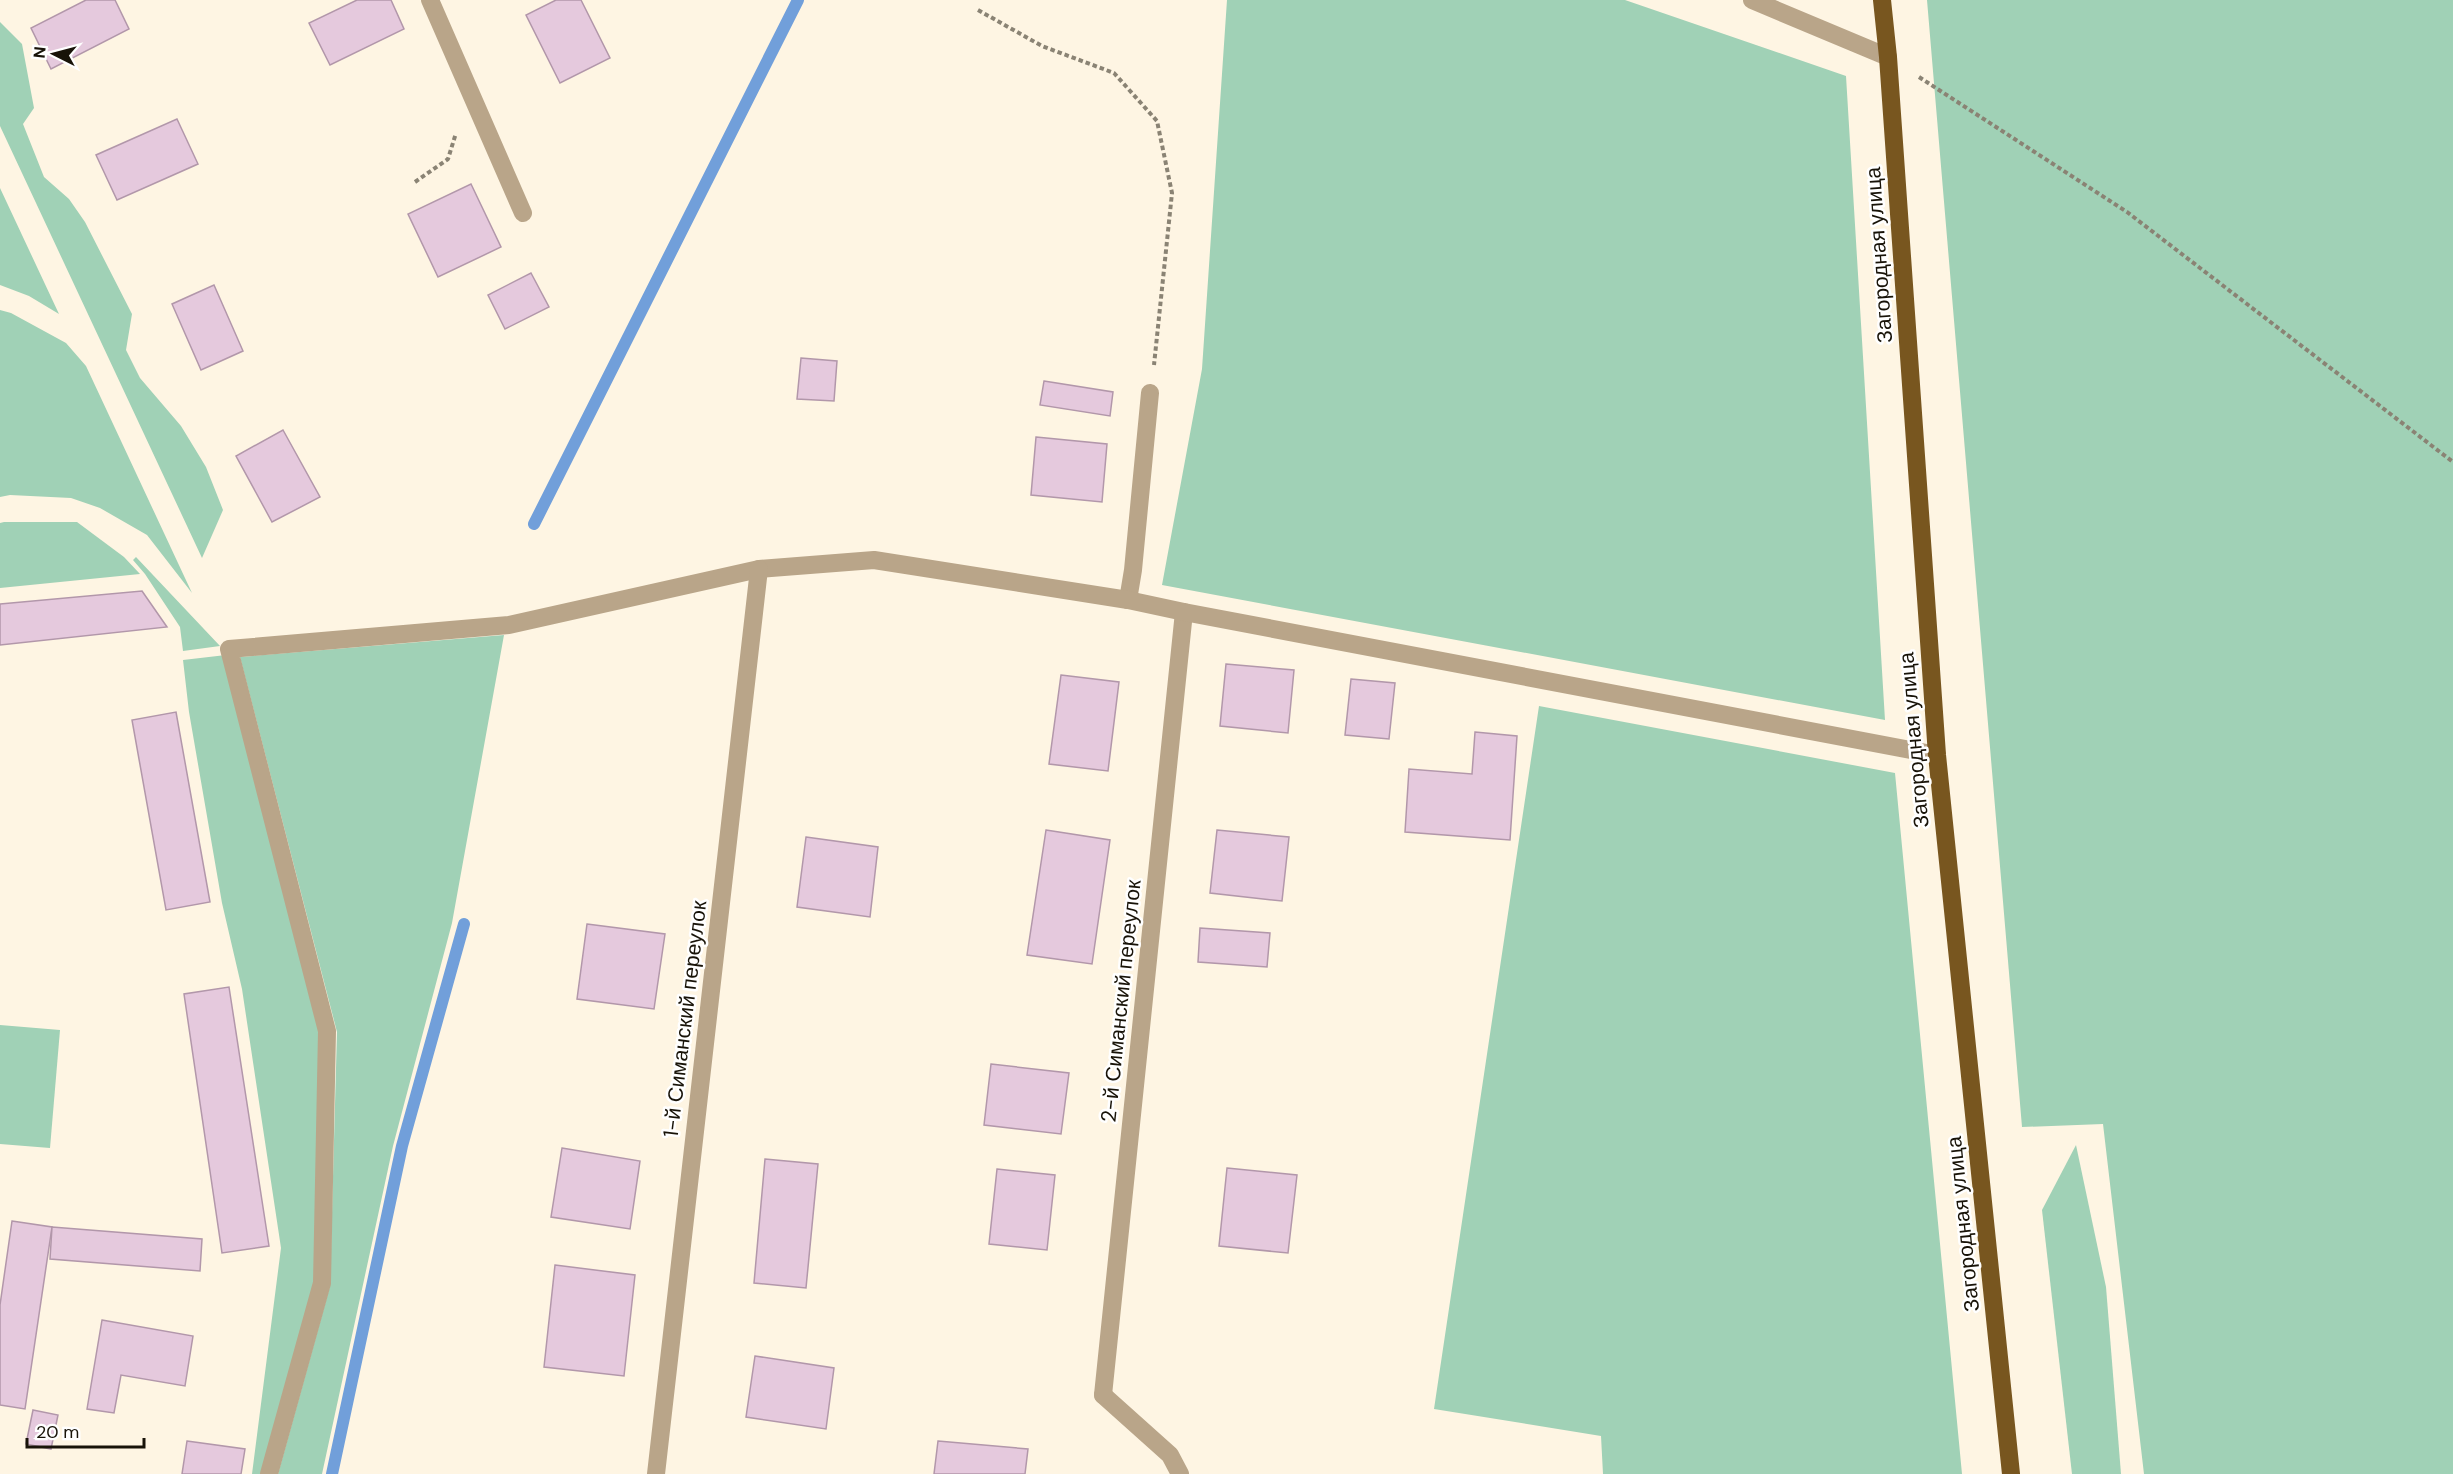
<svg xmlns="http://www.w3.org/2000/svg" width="2453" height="1474" font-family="'DM Sans',sans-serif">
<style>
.green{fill:#a0d1b6}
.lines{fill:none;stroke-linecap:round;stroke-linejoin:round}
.stream{stroke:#719fda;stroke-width:12}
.building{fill:#e5c9dd;stroke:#b297aa;stroke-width:1.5}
.path{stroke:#8a8374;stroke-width:4;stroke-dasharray:4.5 3;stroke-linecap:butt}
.service{stroke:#b9a589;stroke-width:18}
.minor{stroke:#b9a589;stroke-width:18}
.trunk{stroke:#78561f;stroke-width:18}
.labels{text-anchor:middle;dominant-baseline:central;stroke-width:5;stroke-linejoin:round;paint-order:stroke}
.street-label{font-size:21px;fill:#181308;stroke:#fff}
</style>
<rect width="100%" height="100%" fill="#fef5e3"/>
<g class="green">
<path d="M1227,0H1625L1846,76L1885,720L1162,585L1202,369Z"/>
<path d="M1927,0H2453V1474H2144L2103,1124L2022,1127Z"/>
<path d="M0,22L22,44L34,108L23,124L44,177L69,199L85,222L132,314L126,350L140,378L181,426L206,467L223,510L202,558L0,126Z"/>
<path d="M0,188L59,314L29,296L0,285Z"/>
<path d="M0,310L11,313L66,343L86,366L192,593L147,535L100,508L71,498L10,495L0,497Z"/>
<path d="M4,522H77L124,557L140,574L0,588V523Z"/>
<path d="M136,557L220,646L183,651L180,627L145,574L133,560Z"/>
<path d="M504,635L452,923L393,1146L322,1474H278L330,1286L337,1032L240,657Z"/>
<path d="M226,655L321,1031L318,1283L264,1474H252L281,1248L242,989L222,903L189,712L183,660Z"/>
<path d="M1539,706L1895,773L1962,1474H1603L1601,1436L1434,1409Z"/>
<path d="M0,1025L60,1030L50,1148L0,1144Z"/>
<path d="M2076,1145L2106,1287L2121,1474H2072L2042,1210Z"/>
</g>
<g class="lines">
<g class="stream">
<path d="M534,524L798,0"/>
<path d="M332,1474L402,1146L464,924"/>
</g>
</g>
<g class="building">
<path d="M86,0H115L129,29L51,69L31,28Z"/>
<path d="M357,0H391L404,29L330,65L309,23Z"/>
<path d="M556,0H581L610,58L560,83L526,15Z"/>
<path d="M177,119L198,164L117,200L96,155Z"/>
<path d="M471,184L501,247L438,277L408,214Z"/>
<path d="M531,273L549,307L505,329L488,295Z"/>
<path d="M214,285L243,351L201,370L172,304Z"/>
<path d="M801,358L837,361L834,401L797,399Z"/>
<path d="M1044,381L1113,392L1110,416L1040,405Z"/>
<path d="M283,430L320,497L272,522L236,456Z"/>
<path d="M1036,437L1107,444L1102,502L1031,495Z"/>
<path d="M142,591L167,627L0,645V604Z"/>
<path d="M1226,664L1294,670L1288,733L1220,726Z"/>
<path d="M1061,675L1119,682L1108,771L1049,764Z"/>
<path d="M1351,679L1395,683L1389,739L1345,735Z"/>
<path d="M176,712L210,902L166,910L132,720Z"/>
<path d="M1475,732L1517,736L1510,840L1405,832L1409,769L1472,774Z"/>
<path d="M1046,830L1110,840L1092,964L1027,955Z"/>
<path d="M1217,830L1289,837L1282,901L1210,893Z"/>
<path d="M806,837L878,847L870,917L797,907Z"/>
<path d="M587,924L665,934L654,1009L577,999Z"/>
<path d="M1200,928L1270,933L1267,967L1198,962Z"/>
<path d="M229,987L269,1246L222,1253L184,994Z"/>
<path d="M991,1064L1069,1073L1061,1134L984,1125Z"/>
<path d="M562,1148L640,1161L630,1229L551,1217Z"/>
<path d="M765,1159L818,1164L806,1288L754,1283Z"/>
<path d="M1227,1168L1297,1175L1288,1253L1219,1246Z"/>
<path d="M997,1169L1055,1175L1047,1250L989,1244Z"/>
<path d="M12,1221L52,1227L25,1409L0,1405V1305Z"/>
<path d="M52,1227L202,1239L200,1271L50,1259Z"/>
<path d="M555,1265L635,1275L624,1376L544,1367Z"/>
<path d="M102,1320L193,1336L185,1386L121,1375L114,1413L87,1409Z"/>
<path d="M755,1356L834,1368L826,1429L746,1417Z"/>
<path d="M33,1410L58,1415L51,1449L26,1444Z"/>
<path d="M187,1441L245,1449L241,1474H182Z"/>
<path d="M938,1441L1028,1449L1025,1474H934Z"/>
</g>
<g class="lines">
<g class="path">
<path d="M978,10L1042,46L1114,73L1157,121L1172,193L1154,365"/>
<path d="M1919,77L2127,212L2453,462"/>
<path d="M415,182L448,159L456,133"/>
</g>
<g class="service">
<path d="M1128,600L1133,570L1150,393"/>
<path d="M1103,1395L1170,1455L1180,1474"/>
</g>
<g class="minor">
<path d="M430,0L523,213"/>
<path d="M1752,0L1888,57"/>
<path d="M1103,1395L1184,612"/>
<path d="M269,1474L322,1283L327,1031L229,649L509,625L759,569L874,560L1128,600L1184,612L1937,755"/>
<path d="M656,1474L759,569"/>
</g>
<path class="trunk" d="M1882,0L1888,57L1937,755L2011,1474"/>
</g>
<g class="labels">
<g class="street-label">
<text transform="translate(1879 255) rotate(-94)">Загородная улица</text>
<text transform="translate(1914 740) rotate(-95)">Загородная улица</text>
<text transform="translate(1121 1001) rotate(-84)">2-й Симанский переулок</text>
<text transform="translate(685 1019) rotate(-83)">1-й Симанский переулок</text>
<text transform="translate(1963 1224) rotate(-96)">Загородная улица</text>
</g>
</g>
<g transform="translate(54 54) rotate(276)" stroke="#ffffff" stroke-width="4.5" paint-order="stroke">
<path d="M0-4.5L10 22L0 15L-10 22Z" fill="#181308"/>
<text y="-9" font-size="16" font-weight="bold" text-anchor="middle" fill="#181308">N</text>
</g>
<path d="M27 1438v9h117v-9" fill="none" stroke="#181308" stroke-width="3"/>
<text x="36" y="1438" font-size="18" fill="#181308" stroke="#ffffff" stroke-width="4.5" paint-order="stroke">20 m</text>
</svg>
